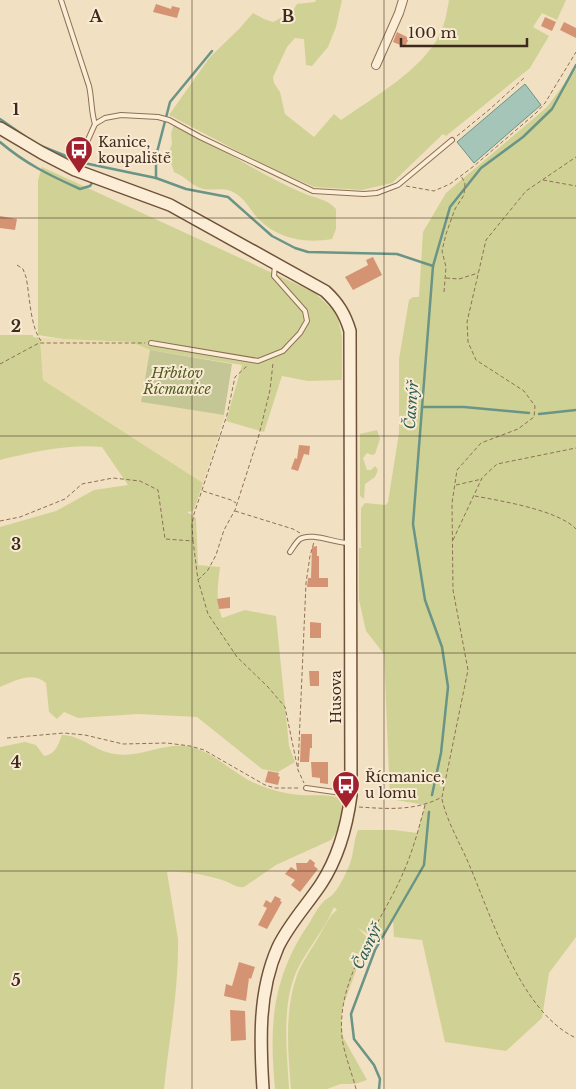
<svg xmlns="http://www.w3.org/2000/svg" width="576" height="1089" font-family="'Libre Baskerville',serif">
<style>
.farmland{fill:#e9dbaf}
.green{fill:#d0d295}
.cemetery{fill:#c4c695}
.water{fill:#a5c5b9;stroke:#6a9486}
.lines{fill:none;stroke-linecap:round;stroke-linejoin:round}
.stream{stroke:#6a9486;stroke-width:2.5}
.building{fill:#d49474}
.lane-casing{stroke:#8e7057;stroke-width:6}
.street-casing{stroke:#8e7057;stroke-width:10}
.secondary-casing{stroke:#70513a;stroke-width:14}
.path{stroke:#8e7057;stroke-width:1;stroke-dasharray:4 2.5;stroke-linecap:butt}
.lane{stroke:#fceed6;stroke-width:4}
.street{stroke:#fceed6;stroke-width:8}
.secondary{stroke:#fceed6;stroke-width:11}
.grid{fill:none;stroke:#3d2a1d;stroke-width:1;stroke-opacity:0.55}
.labels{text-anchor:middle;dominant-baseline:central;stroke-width:4;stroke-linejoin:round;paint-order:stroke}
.poi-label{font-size:14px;fill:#3d2a1d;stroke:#f9ebd3;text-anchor:start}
.park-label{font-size:14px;font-style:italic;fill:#515b21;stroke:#f9ebd3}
.street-label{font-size:14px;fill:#3d2a1d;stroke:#f9ebd3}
.water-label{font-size:15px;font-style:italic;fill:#2b5e56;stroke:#f9ebd3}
.grid-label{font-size:16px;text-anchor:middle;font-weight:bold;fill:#3d2a1d;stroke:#f9ebd3;stroke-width:4;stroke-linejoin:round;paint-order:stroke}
</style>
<rect width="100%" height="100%" fill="#f2e0c2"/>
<path class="farmland" d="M40,338L131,342L150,350L141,402L225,415L203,483L43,380Z"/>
<g class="green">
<path d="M316,0H342L336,27L328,47L312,66L306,65L304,39L295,38L287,47L273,77L274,83L280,92L285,114L314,137L334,114L341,120C374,97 422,70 440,34C445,24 447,11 449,0H566L557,20L542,13L533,27L549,36L530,68L446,136L443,134L392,183L362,190L314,187L268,167L169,115L210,57L239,29L253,13L264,19L273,22L292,12L297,4L315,2Z"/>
<path d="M576,68V937L549,973L542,1018L506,1051L445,1042L422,940L394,937L393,921L379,941L358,928L368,938L343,1006L341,1018L343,1037L367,1080L355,1084H341L327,1089H291C288,1052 284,1011 297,975C302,962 311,950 318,938C323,930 329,915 337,910L334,907C325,929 308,948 297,970C281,1006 287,1051 289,1089H275C269,1024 272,977 310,922C314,914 319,906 325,900C328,898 332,896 334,893C340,886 345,875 349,866C354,855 353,842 358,830H394L417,833L425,805L390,799L384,654L366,631L359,600V548H362L361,546V508L365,503L386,505L388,502L399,433V359L409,300L413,297H419L423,232L446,193L547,107Z"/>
<path d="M174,124C218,145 258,174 303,193C314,198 328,199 336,209V229L332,239C303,244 274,238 255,215C248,206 243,197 233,192C223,187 213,191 203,189C192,186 186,177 176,173L174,172L168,154L172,144L171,134Z"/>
<path d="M42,167L314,292L337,314L342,337V380L308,381L282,376L264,432L226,421L242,365L150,350L131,342L63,339L38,335V180Z"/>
<path d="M0,335H33V337L40,338L43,380L203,483L195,507L193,511L187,512L196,518L198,565L220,567C218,584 215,601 222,618L245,610L276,616L289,746L295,762L278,772L262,769L197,717L138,714L78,718L64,712L57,719L49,712L46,683C31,671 16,681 0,687V527L56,511L94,490L128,485L102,447C68,444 33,452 0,460Z"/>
<path d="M377,430L380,439L375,454L372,455L367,453L363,458L367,470H371L375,466L378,470L375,477L365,484L364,499L360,496V434Z"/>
<path d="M62,735C81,735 96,752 115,754C140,758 164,743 186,746C214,750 233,775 259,785C271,790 287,794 300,795C314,796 327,794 341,798L342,808L337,831L331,840L276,865L244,887C237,888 232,884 225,881C207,875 186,871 167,872L178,939C179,989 169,1039 164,1089H0V747L25,742L36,745L44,756C56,754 58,745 62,735Z"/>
</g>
<path class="cemetery" d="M150,350L232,364L224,415L141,402Z"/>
<path class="water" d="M525,84L541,105L474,163L457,142Z"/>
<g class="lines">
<g class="stream">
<path d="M0,119L26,137"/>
<path d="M0,142C26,164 49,175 80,189L90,186L94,180"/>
<path d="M41,146L71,158"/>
<path d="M84,163L156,178L186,189L228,197L272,236L295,248L308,252L397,254L433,266"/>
<path d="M156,178V156L170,102L212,51"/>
<path d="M422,407H464L529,413"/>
<path d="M539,414L576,410"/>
<path d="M432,795L441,753L448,687L442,647L425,600L413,524L433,266L450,207L481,168L523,137L552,109L576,65"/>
<path d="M379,1089L380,1079L374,1065L354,1039L351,1014L375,950L424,865L429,812"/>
</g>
</g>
<g class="building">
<path d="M156,4L171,9L172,6L180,8L177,18L153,12Z"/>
<path d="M545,17L556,22L552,31L541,26Z"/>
<path d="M564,22L576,28V38L560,30Z"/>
<path d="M397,32L409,38L405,47L393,42Z"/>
<path d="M0,216L17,219L15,230L0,228Z"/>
<path d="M373,257L382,275L353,290L345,277L368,265L366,260Z"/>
<path d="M299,445L310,446L309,455L304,454L298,471L291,469L295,458L297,459Z"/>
<path d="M317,546V556H319V578H328V587H307L308,578H311L312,547Z"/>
<path d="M230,597V608L219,609L217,599Z"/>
<path d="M310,622L321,623V638H310Z"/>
<path d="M309,671H319V686H310Z"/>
<path d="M301,734H312V748H310L309,762H300Z"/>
<path d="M311,762H328V784L320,783V778L312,777Z"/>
<path d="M268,771L279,773L278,776L280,777L278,785L265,782Z"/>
<path d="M310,859L315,863L314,866L318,869L300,892L291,885L295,880L285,874L291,867L297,871L296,863H307Z"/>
<path d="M275,896L281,899L280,901L282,902L267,929L258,925L267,908L263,906L266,900L271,903Z"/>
<path d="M239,962L255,967L251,979L249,978L246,1001L224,996L226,984L232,986Z"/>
<path d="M230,1010L245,1011L246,1040L231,1041Z"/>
</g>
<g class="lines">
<defs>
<g id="lane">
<path d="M61,0L89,86C92,99 91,112 95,124"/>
<path d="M75,169L95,124L105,118L121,115L158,117L169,120L200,137L313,191L364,194L377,193L398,185L452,140"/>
<path d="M151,343L258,361L283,351L300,333L307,321L305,311L274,276L275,265"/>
<path d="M290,552C293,548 296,542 300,539C311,532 335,543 348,543"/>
<path d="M306,788L349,794"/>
</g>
<path id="street" d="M376,65L399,13L403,0"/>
<path id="secondary" d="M0,128L42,153L75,170L170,205L325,291C338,303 345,314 350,331L351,795C347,825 338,858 321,884C307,905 289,924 278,947C258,992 260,1041 263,1089"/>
</defs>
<use href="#lane" class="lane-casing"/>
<use href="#street" class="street-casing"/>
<use href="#secondary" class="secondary-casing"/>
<g class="path">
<path d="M457,136L490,109L524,78"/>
<path d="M543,180L576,186"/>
<path d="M406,186L434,191L450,184L474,166L536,113L545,103L576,52"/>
<path d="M17,265L23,269L26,277C30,296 30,328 42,342"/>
<path d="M446,278L459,279L478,273"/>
<path d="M444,292L446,267L442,251L446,234L455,209L464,195L465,183L461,176"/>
<path d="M0,364L39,343H145"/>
<path d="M456,485L482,479"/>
<path d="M203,491L231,500L236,503"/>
<path d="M475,496C501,501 558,510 576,529"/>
<path d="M235,511L293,529L300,533"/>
<path d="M0,521L20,517L65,499L82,484L113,478L140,481L158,490L165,539L193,541L198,580L208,614L237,657L268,687L285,707L298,770L304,783"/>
<path d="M453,540L482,478L497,464L576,448"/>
<path d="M193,541L192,524L194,514L227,415L235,377L247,366"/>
<path d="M198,580L208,570L216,555L224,530L235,510L259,435L270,390L273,363"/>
<path d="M7,738L64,733L85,735L123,744L167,743L190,746L204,750L265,785L275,788H300"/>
<path d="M298,767L306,583L310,556L314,542"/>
<path d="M442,799C447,822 459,841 468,862C491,915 520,1012 576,1038"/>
<path d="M359,807C388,809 416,811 442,797L468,670L453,590L452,503L457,470L481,443L518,429L534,417L535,406L524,391L476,360L468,342L467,322L486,240L526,191L576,157"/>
<path d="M356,1089C352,1073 344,1054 342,1037C336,976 381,925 404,871C413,850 419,828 425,805"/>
</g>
<use href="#lane" class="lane"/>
<use href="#street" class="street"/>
<use href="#secondary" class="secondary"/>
</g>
<path class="grid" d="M192,0V1089M384,0V1089M0,218H576M0,436H576M0,653H576M0,871H576"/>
<defs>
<symbol id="bus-pin" viewBox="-11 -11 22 30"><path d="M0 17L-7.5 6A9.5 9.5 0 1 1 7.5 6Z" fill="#a3212d" stroke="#f9ebd3"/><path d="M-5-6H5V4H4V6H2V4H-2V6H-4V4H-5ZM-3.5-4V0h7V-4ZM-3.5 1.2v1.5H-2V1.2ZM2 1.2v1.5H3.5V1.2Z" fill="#fff"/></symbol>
</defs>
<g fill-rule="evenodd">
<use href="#bus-pin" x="63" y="134" width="32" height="43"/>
<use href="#bus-pin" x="330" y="769" width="32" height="43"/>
</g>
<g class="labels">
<g class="poi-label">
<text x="98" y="142">Kanice,<tspan x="98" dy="16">koupaliště</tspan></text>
<text x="365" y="777">Řícmanice,<tspan x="365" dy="16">u lomu</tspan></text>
</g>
<g class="park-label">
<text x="177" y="373">Hřbitov<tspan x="177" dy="16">Řícmanice</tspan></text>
</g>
<g class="street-label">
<text transform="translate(336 697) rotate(-90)">Husova</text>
</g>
<g class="water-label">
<text transform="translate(411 405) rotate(-86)">Časnýř</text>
<text transform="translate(367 946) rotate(-65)">Časnýř</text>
</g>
</g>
<g class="grid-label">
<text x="96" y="22">A</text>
<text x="288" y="22">B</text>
<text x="16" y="115">1</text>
<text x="16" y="332">2</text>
<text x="16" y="550">3</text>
<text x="16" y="768">4</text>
<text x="16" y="986">5</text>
</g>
<path d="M401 38v8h126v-8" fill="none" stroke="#3d2a1d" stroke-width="2.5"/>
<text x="408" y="38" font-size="15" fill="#3d2a1d" stroke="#f9ebd3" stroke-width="4" paint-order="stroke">100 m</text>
</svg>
